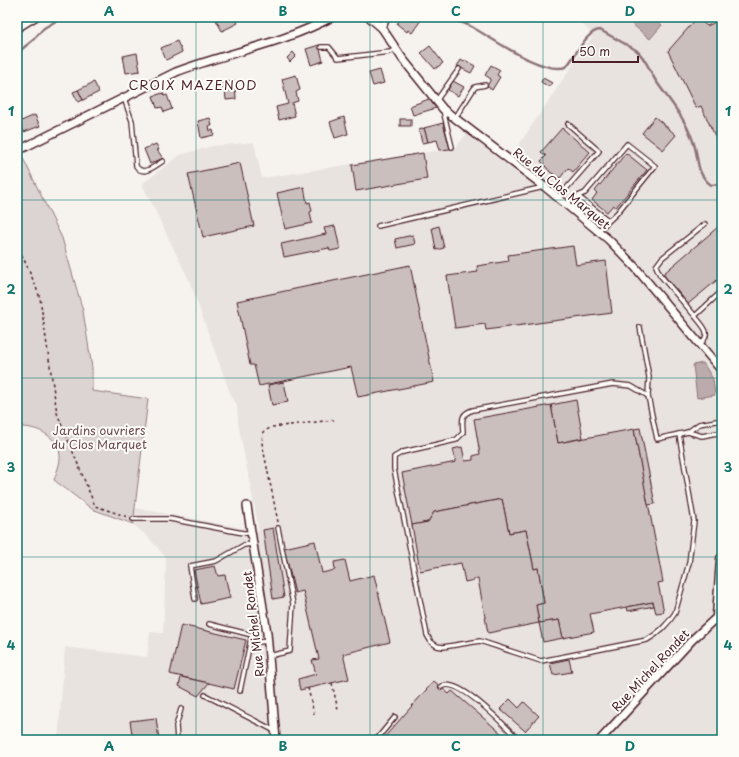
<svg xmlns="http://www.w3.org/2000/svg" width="739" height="757" font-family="'Playpen Sans',sans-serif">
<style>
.built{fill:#e9e3e0}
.green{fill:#dcd4d2;stroke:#937a7e}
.water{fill:#bbabac;stroke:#8e7378}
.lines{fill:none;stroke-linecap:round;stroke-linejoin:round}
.stream{stroke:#8e7378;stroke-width:2.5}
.building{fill:#cbbfbe;stroke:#4a1f2b}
.lane-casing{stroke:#4a1f2b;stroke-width:6}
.street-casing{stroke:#4a1f2b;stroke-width:10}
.secondary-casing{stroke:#4a1f2b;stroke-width:13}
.path{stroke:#4a1f2b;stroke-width:1.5;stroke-dasharray:3 3;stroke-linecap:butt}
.lane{stroke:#fdfcf7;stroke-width:3.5}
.street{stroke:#fdfcf7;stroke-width:7}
.secondary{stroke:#fdfcf7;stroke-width:10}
.grid{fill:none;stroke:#0f766e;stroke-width:1;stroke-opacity:0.55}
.labels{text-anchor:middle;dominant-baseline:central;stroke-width:4;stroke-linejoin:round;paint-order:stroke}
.street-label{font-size:12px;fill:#4a1f2b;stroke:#fdfcf7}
.park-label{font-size:12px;fill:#6e4c55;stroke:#fdfcf7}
.neighbourhood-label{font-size:13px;letter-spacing:1px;fill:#4a1f2b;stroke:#fdfcf7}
.neatline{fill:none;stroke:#0f766e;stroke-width:1.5}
.grid-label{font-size:13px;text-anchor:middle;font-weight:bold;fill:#0f766e}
</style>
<rect width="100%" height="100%" fill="#f6f3ef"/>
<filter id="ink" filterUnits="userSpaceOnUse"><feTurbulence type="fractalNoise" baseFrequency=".025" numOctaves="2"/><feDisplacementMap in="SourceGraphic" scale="8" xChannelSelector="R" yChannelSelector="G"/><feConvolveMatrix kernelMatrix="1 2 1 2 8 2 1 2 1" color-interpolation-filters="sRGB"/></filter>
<g filter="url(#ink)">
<path class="built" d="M575,17H722V740H58L65,647L147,657L150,632L163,633L166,558L149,538L133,524L135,508L259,531L238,423L237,406L230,393L189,280L142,184L180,155L212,146L254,142L262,178L455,148L468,132L507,162L593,35Z"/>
<path class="green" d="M19,150L62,238L83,311L92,368V391L148,399L133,524L92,509L54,480C56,473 61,463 60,455C58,437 38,427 22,427L17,391V151Z"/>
<g class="water">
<path d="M630,17H652L662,25L650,39L627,20Z"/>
<path d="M703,363L713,379L715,395L697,398L693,365Z"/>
</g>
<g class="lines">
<g class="stream">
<path d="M446,17C454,20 462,22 470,26C491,37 542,75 566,67C575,57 587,30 600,30L636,50C646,58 649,70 656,81C669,100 685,118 693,141C700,159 694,171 711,185L722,184"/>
<path d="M17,53L32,41L44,28L63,17"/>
</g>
</g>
<g class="building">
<path d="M222,17H235L238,23L222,31L216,20Z"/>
<path d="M401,17H408L414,21L417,17L421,20L412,33L408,30L407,32L397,24Z"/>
<path d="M697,18L707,26L722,19V97H719L722,104V132L715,136L701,106L696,108L668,51Z"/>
<path d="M177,41L182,52L166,60L161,48Z"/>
<path d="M319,45L323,61L311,65L306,49Z"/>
<path d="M430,46L443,63L435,69L421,53Z"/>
<path d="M293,52L296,56L290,62L287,58Z"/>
<path d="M137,53L140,71L126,73L123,56Z"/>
<path d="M461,60L464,62L465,60L475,66L471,73L457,66Z"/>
<path d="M491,65L500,70L497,75L500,77L492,90L487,86L491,79L485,75Z"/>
<path d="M380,70L384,83L373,86L369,73Z"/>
<path d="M296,75L300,90L296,92L298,101L292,103L295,116L279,120L276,107L288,104L282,79Z"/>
<path d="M543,78L552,83L549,87L541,82Z"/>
<path d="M235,81L236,99L226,100L225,89H220L219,83Z"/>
<path d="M453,81L464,87L458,96L448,90Z"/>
<path d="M94,82L99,92L83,100L78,90Z"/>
<path d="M78,90L83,100L78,102L73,92Z"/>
<path d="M163,93L164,96L167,95L172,109L164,112L162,107L157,108L153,96Z"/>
<path d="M429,99L436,108L413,115L410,106Z"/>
<path d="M35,115L40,126L24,132L19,122Z"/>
<path d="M344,117L348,134L335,138L330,122Z"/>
<path d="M655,117L676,135L663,150L642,133Z"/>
<path d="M210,118L212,126H209L210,131L213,130L214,135L201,138L198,121Z"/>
<rect x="400" y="119" width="11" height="7"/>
<path d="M443,123L450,149L440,150L437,140L428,142L424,128Z"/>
<path d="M424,128L428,142L422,143L419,130Z"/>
<path d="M562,128L590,152L573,172L568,168L560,178L550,172L541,161L546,156L541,152Z"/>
<path d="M156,144L159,150H157L163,158L150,164L144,149Z"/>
<path d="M423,153L427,179L356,191L352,165Z"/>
<path d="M626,153L647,170L616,207L613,205L607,212L592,200L597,193L595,191Z"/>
<path d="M240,163L254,226L203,237L188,174Z"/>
<path d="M304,187L307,203L310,202L312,211L310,212L312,223L285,229L277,193Z"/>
<path d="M335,226L340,249L330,251L329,248L284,257L281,244L326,234L324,228Z"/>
<path d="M439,226L444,248L436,250L432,228Z"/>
<path d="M718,227L722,232V276L688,304L663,274Z"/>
<path d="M413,235L415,244L397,248L395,239Z"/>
<path d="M573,246L576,265L606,261L612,313L486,330L485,324L455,328L447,276L478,272L477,266L509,261L508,255Z"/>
<path d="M410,265L434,382L358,397L351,367L259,386L254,365H250L237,301Z"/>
<path d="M284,382L288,402L272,405L268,385Z"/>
<path d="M576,400L583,438L558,443L551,405Z"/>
<path d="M551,405L558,443L634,429L663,582L658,583L664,612L656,613L653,602L590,614L594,632L563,638L559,620L539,623L536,605L544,603L538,568L534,569L526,530L509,533L502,499L434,512L428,522L412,525L402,473L456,462L453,449L462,447L465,461L473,460V456L480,454L474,419Z"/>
<path d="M640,428L655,504L648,505L634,429Z"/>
<path d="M502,499L509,533L526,530L534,569L538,568L544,603L536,605L539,623L488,633L478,579L465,582L461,563L420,571L412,525L428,522L434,512Z"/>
<path d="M273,528L284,597L273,599L263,530Z"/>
<path d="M315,541L322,573L335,570L334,562L345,560L350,581L374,575L390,642L343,654L349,679L300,690L298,679L316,674L312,660L319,659L303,591L295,593L284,548Z"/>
<path d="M215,566L218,576L225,575L230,598L201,604L194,570Z"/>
<path d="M653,602L654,606L628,611L627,607Z"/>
<path d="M559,620L563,638L543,642L539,623Z"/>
<path d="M181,625L246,640L234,689L170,674Z"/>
<path d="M569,659L572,672L553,675L550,663Z"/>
<path d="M181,677L209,683L198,696L179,686Z"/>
<path d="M434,681L449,694L452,691L509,740H382Z"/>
<path d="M510,699L519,708L524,702L539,716L525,731L500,709Z"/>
<path d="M156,718L159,740H133L130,721Z"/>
</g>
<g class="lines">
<defs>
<g id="lane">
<path d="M705,18L706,17"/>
<path d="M321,47H329L338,58L390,52L396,49"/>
<path d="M124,98L132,121L136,166C143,177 155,166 163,161"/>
<path d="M436,101L459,69"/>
<path d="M443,110L452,147"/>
<path d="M455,118L475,87L485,85"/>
<path d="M579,197L608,220"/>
<path d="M558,198L599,151L568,124"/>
<path d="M566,205L571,199L585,193L627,144L655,166L617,213L598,231"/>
<path d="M378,226L544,187"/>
<path d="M695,316L660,275L656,266L662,258L705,224"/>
<path d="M640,327L649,377L648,396L657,439L688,432L699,424L722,420"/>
<path d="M700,344C713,333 703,327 695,316L722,291"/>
<path d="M648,396L631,386L613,384L473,410C459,414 463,422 463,433L456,440L403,452L394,457V469L427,635L431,642L437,646L443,647L480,641L541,661L647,640C658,634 669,623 675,613L689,563L694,521L679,434"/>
<path d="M688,432L702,436L722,432"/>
<path d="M133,519H170L243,533H253"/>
<path d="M195,599L190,566L216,561L244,545L253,544"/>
<path d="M209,624L252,635L250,643"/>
<path d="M269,656L290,651L293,604L278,528"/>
<path d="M441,687C458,675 507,728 519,740"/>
<path d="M240,691L250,643L268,641"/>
<path d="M205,695L275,731"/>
<path d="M177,740L176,726L181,709"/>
<path d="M376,740L395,717"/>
</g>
<g id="street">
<path d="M369,17L382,28L402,58L443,109L545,187L609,240L635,267L722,371"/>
<path d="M17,28L35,17"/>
<path d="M382,28L386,17"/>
<path d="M17,151L176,72C228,52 283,44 332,17"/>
<path d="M247,506L267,633L276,740"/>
<path d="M600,740L692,640L718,616"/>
</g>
<path id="secondary" d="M722,559L718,616L722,623"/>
</defs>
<use href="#lane" class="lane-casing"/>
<use href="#street" class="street-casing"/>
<use href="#secondary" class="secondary-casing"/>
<g class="path">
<path d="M17,244L34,282L40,298L57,413L95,506L128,517"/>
<path d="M278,522L262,443L263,432L272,427L334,420"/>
<path d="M332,683L338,710"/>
<path d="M308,688L314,714"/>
</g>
<use href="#lane" class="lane"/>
<use href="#street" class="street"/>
<use href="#secondary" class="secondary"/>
</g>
</g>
<path class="grid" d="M196,17V740M370,17V740M543,17V740M17,200H722M17,378H722M17,557H722"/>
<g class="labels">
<g class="street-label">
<text transform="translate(562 188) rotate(39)">Rue du Clos Marquet</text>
<text transform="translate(253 624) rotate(-97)">Rue Michel Rondet</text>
<text transform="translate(650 670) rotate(-47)">Rue Michel Rondet</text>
</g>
<g class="park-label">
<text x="99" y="430">Jardins ouvriers<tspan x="99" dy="14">du Clos Marquet</tspan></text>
</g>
<g class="neighbourhood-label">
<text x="193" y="84">CROIX MAZENOD</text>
</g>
</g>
<rect width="739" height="757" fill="none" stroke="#fdfcf7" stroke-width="44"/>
<path d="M573 56v6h65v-6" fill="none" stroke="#4a1f2b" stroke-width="2"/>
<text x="579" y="56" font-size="12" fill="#4a1f2b" stroke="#fdfcf7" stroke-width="3" paint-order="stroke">50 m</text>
<rect x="22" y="22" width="695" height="713" class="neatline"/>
<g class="grid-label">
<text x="109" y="16">A</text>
<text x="283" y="16">B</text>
<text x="456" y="16">C</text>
<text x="630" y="16">D</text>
<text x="11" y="116">1</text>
<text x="728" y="116">1</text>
<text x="11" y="294">2</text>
<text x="728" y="294">2</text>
<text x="11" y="472">3</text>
<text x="728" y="472">3</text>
<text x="11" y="650">4</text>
<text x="728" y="650">4</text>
<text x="109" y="751">A</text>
<text x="283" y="751">B</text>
<text x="456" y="751">C</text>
<text x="630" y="751">D</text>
</g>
</svg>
